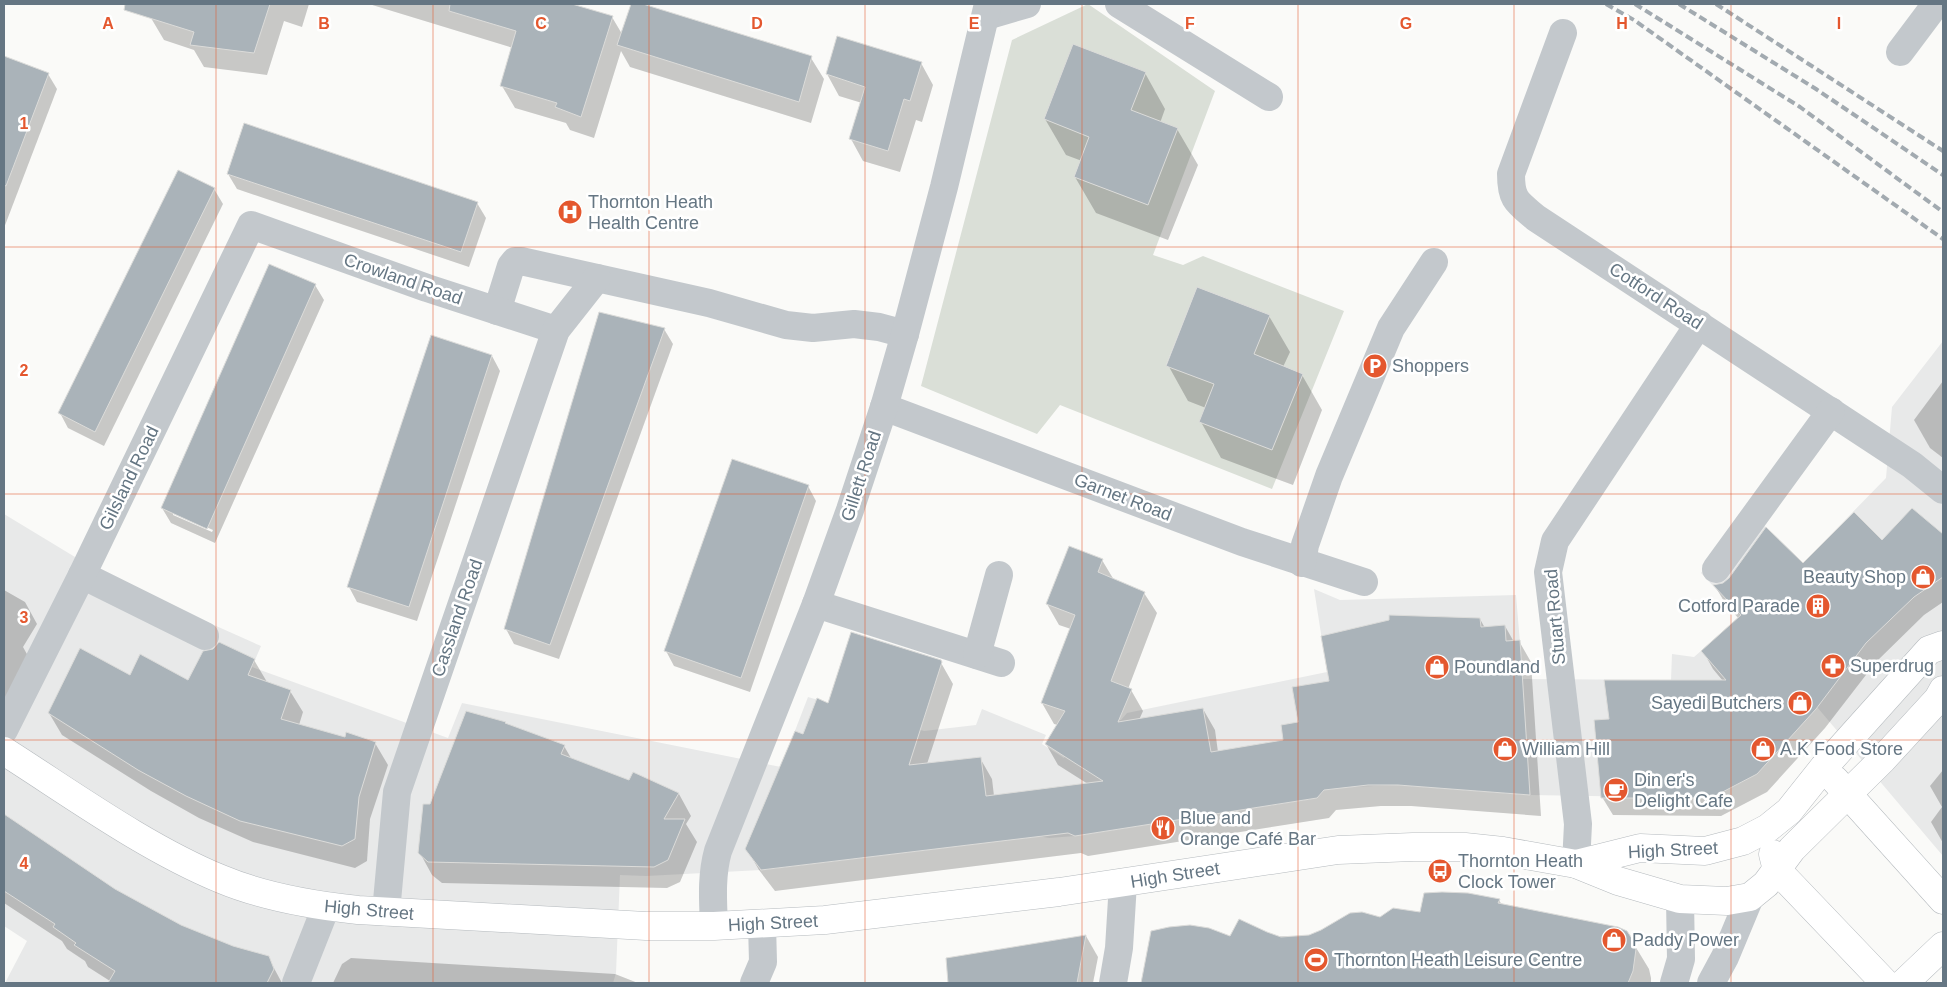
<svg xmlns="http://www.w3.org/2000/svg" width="1947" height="987" font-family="Helvetica,sans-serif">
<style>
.built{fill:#e8e9e9}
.green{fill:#dadfd7;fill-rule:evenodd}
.shadow{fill:#0003;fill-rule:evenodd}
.building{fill:#aab3b9;stroke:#dcdcda}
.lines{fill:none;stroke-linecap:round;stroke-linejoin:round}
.major-casing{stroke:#b5babe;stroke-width:29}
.minor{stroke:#c3c8cc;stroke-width:28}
.major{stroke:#fff;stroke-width:28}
.rail{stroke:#a2aab0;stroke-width:4;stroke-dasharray:8 4;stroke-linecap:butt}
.grid{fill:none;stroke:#e4572e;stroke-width:1;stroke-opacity:0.55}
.labels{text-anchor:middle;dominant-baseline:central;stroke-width:5;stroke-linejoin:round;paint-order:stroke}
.poi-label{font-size:18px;fill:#657683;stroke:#fff;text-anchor:start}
.street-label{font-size:18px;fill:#657683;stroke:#fff}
.grid-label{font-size:16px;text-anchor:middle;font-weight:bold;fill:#e4572e;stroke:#fff;stroke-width:5;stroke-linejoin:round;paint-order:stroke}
</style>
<rect width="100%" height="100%" fill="#fafaf8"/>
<path class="built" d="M1943,341V856L1817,707L1757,774L1711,798L1530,795L1398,785L1326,788L1317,798L1075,836L1049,838L1038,836L761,870L646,876L620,875L616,973L613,983H5L27,941L4,926V514L113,580L261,646L252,667L448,738L462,703L781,767L808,697L924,731L976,725L982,709L1046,735L1042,744L1064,758L1088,723L1121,720L1127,713L1327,672L1314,589L1340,600L1516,595L1523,679L1671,680L1672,654L1694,657L1741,616L1701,573L1748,510L1803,563L1886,478L1892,407Z"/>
<path class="green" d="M1088,4L1215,91L1153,255L1183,265L1203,256L1344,311L1272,489L1060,405L1037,434L921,386L1012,40ZM1074,44L1131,110L1148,205L1074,177L1089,137L1044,119ZM1197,287L1269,315L1254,354L1303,374L1272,450L1200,422L1214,384L1166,365Z"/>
<g class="shadow">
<path d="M155,4H309L302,27L284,21L267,75L204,67L194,50L164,40L151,18Z"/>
<path d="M369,4H568L612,17L622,34L632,4H639L811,58L824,79L811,123L630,67L621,51L594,138L570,130L566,123L515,108L502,86L513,48Z"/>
<path d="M4,57L48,74L57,89L4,228Z"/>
<path d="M921,63L933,85L922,122L916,120L900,172L863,161L851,139L862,103L839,96L827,74Z"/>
<path d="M1145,73L1165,109L1160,123L1177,129L1198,165L1168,240L1096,213L1075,177L1082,161L1066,155L1045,119Z"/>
<path d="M179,172L214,189L223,204L104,446L68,428L60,413Z"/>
<path d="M228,174L477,203L486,218L469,267L237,189Z"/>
<path d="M315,285L324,300L215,543L171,523L162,508ZM173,512L213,530L212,532L173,515Z"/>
<path d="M1269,316L1290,352L1283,367L1302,375L1322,410L1293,485L1221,458L1201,422L1206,408L1188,401L1168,365Z"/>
<path d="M664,329L673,344L559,659L514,644L506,629Z"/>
<path d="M492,356L500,371L417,621L357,602L349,587Z"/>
<path d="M1943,381V458L1930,448L1914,420Z"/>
<path d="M808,486L816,501L750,692L674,666L666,651Z"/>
<path d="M1912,510L1943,536V602L1924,615L1876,662L1825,728L1767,792L1721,816L1613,815L1602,797L1610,720L1723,681L1713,669L1703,651L1739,619L1725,603L1715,586L1803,565L1882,542Z"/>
<path d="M1069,547L1102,560L1114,580L1144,593L1157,613L1128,689L1131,690L1143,711L1139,720L1203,709L1215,730L1218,752L1285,741L1330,682L1480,619L1485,628L1505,626L1514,642L1519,641L1531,662L1541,816L1411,806H1381L1336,810L1329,818L1088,856L1081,853L775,891L759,870L747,849L803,736L828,704L940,661L953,684L927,764L980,758L992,779L994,796L1088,784L1058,765L1046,744L1058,725L1054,724L1042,703L1071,629L1059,625L1047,604Z"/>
<path d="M4,590L25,602L37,624L23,647L28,656L4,702Z"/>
<path d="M254,660L267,682L290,691L303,712L299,725L346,739L375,743L388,765L370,819L367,861L355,868L253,842L199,818L151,791L62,735L49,713L131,676L188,681Z"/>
<path d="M505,723L506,725L564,746L571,758L630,781L634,774L679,794L691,816L686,824L697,842L680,882L667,888L442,883L432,875L420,853L431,805Z"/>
<path d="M1943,770V843L1931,822L1942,807L1930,786Z"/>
<path d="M4,815L114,890L192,932L233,947L268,957L282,983H109L110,981L88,967L85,961L67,949L62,941L4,903Z"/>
<path d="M1499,900L1502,905L1632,941L1649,969L1651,978V983H1142L1152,932L1230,937L1310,936L1380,919Z"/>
<path d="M1086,936L1098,957L1093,983H949L948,960Z"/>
<path d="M351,958L615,974L638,983H333L342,964Z"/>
</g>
<g class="building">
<path d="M125,4H270L254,53L190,45L194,32L124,10Z"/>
<path d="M450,4H572L613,16L581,117L555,107L557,103L500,86L516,31L449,11Z"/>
<path d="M631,4H643L812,56L799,102L617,45Z"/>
<path d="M837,36L922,62L910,101L904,99L888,151L849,139L865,87L826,74Z"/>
<path d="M1073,44L1146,72L1131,110L1178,128L1148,205L1074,177L1089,137L1044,119Z"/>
<path d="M4,56L49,73L6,186L4,185Z"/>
<path d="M244,123L478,202L461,252L227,174Z"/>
<path d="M178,170L215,188L95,432L58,413Z"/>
<path d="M269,264L316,284L207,529L161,508Z"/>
<path d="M1197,287L1270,315L1254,354L1303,374L1272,450L1199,422L1214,384L1166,366Z"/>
<path d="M599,312L665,328L550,645L504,629Z"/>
<path d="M431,335L492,355L409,607L347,587Z"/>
<path d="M732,459L809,485L741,678L664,651Z"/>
<path d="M1912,508L1943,534V577L1914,597L1866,643L1816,709L1757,774L1711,798H1601L1594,720L1609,719L1604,680H1726L1701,651L1741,615L1713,585L1723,583L1729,578L1766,527L1803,563L1854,512L1882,540Z"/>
<path d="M1069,546L1103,559L1098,572L1145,592L1111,681L1132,689L1118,722L1203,708L1211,752L1283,740L1281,725L1298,722L1292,687L1329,681L1321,636L1389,620V615L1480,618L1481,627L1505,625L1506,641L1520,640L1530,795L1398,785H1368L1324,790L1317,798L1075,836L1068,833L761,870L745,849L795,731L803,734L817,698L828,703L851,632L941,660L942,662L909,765L981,757L986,796L1103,781L1045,744L1065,711L1041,703L1075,615L1046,604Z"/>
<path d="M219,642L255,659L248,675L291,690L281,719L345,737L346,732L376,742L359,797L355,839L342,846L240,821L186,796L138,770L48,713L80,648L130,675L140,654L188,680L203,651L213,649Z"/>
<path d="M466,711L506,722L505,723L565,745L561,754L629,780L633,772L679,793L664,819H685L668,860L654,867L428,862L418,853L423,804H430Z"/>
<path d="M4,814L115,889L181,925L233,946L269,956L274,969L267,983H108L115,971L74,945L76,943L53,927L55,924L4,891Z"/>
<path d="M1442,892L1468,893L1500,899L1498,903L1618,927L1627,931L1633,940L1636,949L1633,971L1628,983H1141L1151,931L1169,927L1190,925L1209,928L1230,936L1239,919L1267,932L1281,937L1309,935L1321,930L1350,913L1362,912L1380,917L1393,908L1420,912L1424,893Z"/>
<path d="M1086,935L1077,983H948L946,958Z"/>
</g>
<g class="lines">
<defs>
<g id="major">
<path d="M4,751C73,795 146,848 221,879C264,897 311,905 358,910L646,926H714L825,920L1059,892L1338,850L1413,847H1465L1503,851L1576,864L1618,881L1680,899L1727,901L1750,897L1766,884L1792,849L1882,760L1938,699L1943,690"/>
<path d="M1835,780L1943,900"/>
<path d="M1773,854L1777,870L1885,983"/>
<path d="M1576,864L1640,848L1705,851L1743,841L1768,828L1789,811L1824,767L1929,650L1943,645"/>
<path d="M1904,983L1943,946"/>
</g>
</defs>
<use href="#major" class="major-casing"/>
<g class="minor">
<path d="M1119,4L1269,97"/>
<path d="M986,16L1027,4"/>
<path d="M1563,33L1511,174C1511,200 1517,202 1536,218L1912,465L1943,490"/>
<path d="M1900,52L1936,4"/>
<path d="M497,311L511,266L515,261H521L709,303L786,325L813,328L854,324L879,327L905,334"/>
<path d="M884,407L1242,542L1364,582"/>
<path d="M1302,563L1305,545L1329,476L1391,328L1434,262"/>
<path d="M1716,569L1831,411"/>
<path d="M82,575L205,636"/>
<path d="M816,604L1001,663"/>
<path d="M977,655L999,575"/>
<path d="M4,730L82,575L251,225L427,288L556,330"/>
<path d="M1576,864L1578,824L1548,572L1555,541L1699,324"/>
<path d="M386,912L397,792L556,330L597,278"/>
<path d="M714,926C713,901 711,876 718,851L816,604L850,510L884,407L905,334L944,187L988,4"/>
<path d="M296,983L326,907"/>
<path d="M754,983L763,962L762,924"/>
<path d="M1113,983L1119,948L1123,883"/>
<path d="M1674,983L1681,959L1680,899"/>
<path d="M1711,983L1725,957L1750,897"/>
</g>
<use href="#major" class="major"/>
<g class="rail">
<path d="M1606,4L1634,20L1943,239"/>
<path d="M1635,4L1800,107L1943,212"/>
<path d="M1679,4L1816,89L1943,175"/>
<path d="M1716,4L1943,151"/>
</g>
</g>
<path class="grid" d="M216,4V983M433,4V983M649,4V983M865,4V983M1082,4V983M1298,4V983M1514,4V983M1731,4V983M4,247H1943M4,494H1943M4,740H1943"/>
<defs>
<symbol id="hospital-disc" viewBox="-11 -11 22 22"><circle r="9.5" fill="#e4572e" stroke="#fff"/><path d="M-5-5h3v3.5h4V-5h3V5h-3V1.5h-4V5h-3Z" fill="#fff"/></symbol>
<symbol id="parking-disc" viewBox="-11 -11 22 22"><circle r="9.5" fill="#e4572e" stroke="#fff"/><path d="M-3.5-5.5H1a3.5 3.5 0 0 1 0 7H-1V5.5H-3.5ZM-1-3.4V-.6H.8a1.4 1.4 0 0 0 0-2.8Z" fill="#fff"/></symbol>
<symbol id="shop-disc" viewBox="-11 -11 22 22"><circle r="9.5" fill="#e4572e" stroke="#fff"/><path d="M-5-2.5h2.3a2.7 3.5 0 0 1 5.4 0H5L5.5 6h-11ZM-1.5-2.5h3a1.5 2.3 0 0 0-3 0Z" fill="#fff"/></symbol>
<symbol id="building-disc" viewBox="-11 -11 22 22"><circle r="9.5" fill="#e4572e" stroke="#fff"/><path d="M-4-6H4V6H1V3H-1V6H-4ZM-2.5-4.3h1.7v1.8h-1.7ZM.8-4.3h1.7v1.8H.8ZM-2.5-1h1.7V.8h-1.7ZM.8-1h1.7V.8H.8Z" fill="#fff"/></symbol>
<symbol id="pharmacy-disc" viewBox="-11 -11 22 22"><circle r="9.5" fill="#e4572e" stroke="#fff"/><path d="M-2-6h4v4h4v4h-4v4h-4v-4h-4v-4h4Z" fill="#fff"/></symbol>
<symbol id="cafe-disc" viewBox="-11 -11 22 22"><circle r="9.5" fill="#e4572e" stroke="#fff"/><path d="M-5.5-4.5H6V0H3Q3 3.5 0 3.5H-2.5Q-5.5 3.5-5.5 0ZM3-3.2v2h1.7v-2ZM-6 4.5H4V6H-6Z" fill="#fff"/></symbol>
<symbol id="restaurant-disc" viewBox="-11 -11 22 22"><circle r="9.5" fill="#e4572e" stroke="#fff"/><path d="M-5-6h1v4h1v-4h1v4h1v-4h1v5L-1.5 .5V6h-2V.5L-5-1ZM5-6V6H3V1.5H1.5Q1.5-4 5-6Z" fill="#fff"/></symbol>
<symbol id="bus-disc" viewBox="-11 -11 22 22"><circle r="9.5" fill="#e4572e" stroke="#fff"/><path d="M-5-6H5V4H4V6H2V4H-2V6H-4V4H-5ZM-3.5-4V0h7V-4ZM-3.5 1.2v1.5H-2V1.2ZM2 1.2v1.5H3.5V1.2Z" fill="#fff"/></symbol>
<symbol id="stadium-disc" viewBox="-11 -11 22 22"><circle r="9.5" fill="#e4572e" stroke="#fff"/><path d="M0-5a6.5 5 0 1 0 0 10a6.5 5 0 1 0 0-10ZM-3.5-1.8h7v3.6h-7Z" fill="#fff"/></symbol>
</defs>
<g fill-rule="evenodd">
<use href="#hospital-disc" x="556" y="198" width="28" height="28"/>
<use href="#parking-disc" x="1361" y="352" width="28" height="28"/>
<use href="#shop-disc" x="1909" y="563" width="28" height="28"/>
<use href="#building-disc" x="1804" y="592" width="28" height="28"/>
<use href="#pharmacy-disc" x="1819" y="652" width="28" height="28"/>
<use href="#shop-disc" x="1423" y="653" width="28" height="28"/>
<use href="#shop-disc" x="1786" y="689" width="28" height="28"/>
<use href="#shop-disc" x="1491" y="735" width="28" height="28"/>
<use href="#shop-disc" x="1749" y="735" width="28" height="28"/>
<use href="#cafe-disc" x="1602" y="776" width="28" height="28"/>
<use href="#restaurant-disc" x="1149" y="814" width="28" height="28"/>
<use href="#bus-disc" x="1426" y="857" width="28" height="28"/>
<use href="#shop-disc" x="1600" y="926" width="28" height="28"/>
<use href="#stadium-disc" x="1302" y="946" width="28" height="28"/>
</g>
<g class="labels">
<g class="poi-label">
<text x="588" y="202">Thornton Heath<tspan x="588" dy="21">Health Centre</tspan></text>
<text x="1392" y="366">Shoppers</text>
<text x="1906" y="577" text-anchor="end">Beauty Shop</text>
<text x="1800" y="606" text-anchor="end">Cotford Parade</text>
<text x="1850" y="666">Superdrug</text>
<text x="1454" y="667">Poundland</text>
<text x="1782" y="703" text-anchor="end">Sayedi Butchers</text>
<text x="1522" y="749">William Hill</text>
<text x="1780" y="749">A.K Food Store</text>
<text x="1634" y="780">Din er's<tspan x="1634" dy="21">Delight Cafe</tspan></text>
<text x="1180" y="818">Blue and<tspan x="1180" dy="21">Orange Café Bar</tspan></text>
<text x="1458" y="861">Thornton Heath<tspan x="1458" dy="21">Clock Tower</tspan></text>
<text x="1632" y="940">Paddy Power</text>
<text x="1334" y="960">Thornton Heath Leisure Centre</text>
</g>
<g class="street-label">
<text transform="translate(403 279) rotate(19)">Crowland Road</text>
<text transform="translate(1656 296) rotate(33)">Cotford Road</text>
<text transform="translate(861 476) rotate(-72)">Gillett Road</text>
<text transform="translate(129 478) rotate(-64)">Gilsland Road</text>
<text transform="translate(1123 497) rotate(21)">Garnet Road</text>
<text transform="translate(1555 617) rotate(-95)">Stuart Road</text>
<text transform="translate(457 618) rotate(-71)">Cassland Road</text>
<text transform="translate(1673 850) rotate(-3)">High Street</text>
<text transform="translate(1175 875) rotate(-9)">High Street</text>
<text transform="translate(369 910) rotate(5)">High Street</text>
<text transform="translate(773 923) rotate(-3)">High Street</text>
</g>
</g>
<g class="grid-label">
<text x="108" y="29">A</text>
<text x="324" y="29">B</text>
<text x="541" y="29">C</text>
<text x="757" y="29">D</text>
<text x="974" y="29">E</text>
<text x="1190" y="29">F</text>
<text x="1406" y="29">G</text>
<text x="1622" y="29">H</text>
<text x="1839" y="29">I</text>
<text x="24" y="129">1</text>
<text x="24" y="376">2</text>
<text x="24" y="623">3</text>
<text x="24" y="869">4</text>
</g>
<rect width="1947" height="987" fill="none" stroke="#657683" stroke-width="10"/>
</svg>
